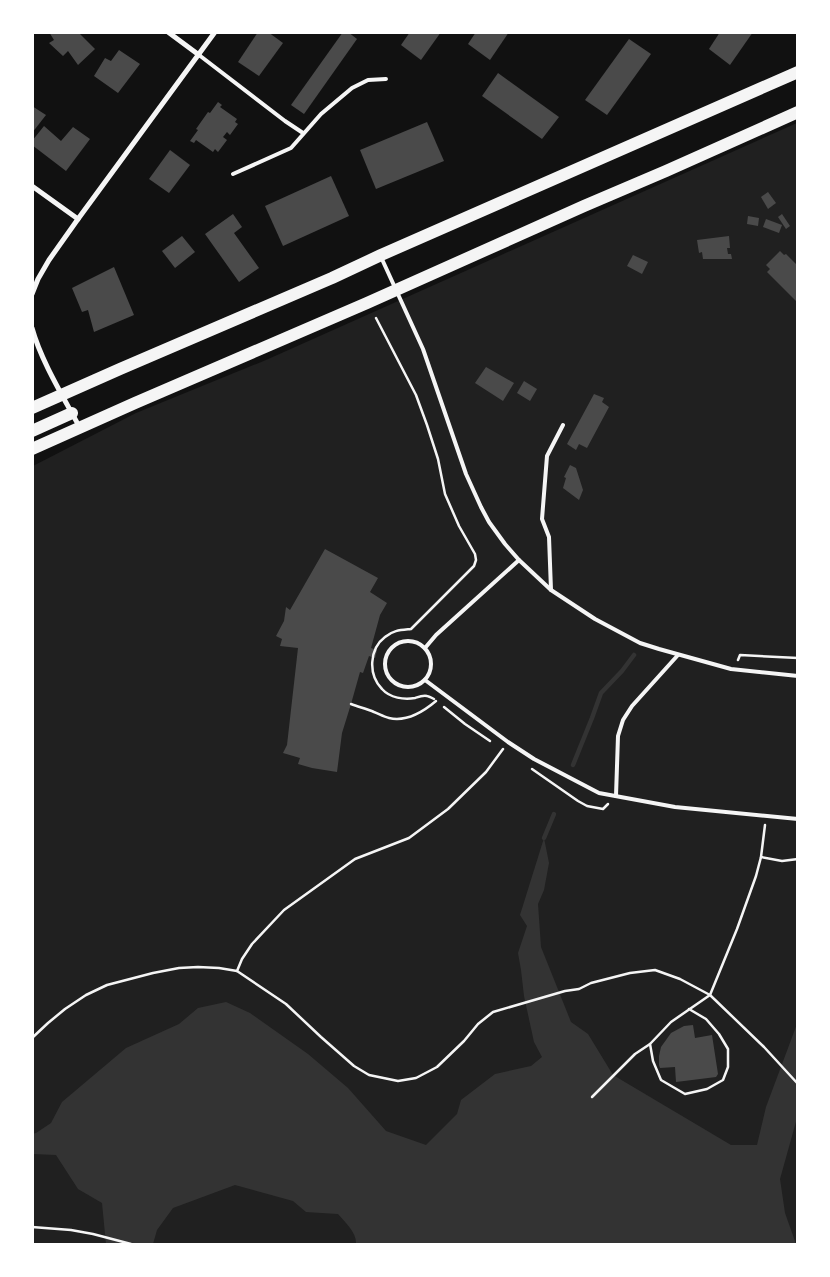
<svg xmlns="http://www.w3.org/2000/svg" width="830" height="1277" font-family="'Fira Sans',sans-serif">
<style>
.green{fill:#202020}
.water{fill:#333}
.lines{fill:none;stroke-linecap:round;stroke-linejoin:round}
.stream{stroke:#333;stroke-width:4.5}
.building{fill:#4a4a4a}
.path{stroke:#f5f5f5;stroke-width:2.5}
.service{stroke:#f5f5f5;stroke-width:4}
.minor{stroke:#f5f5f5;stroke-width:5}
.primary{stroke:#f5f5f5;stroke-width:12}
</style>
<rect width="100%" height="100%" fill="#111"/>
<path class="green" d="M797,123V1244H33V466L136,413L266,360Z"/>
<path class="water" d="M544,838L549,863L544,890L538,904L541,947L571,1022L588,1034L613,1075L731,1145H757L766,1107L797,1024V1118L780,1179L785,1213L796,1244H356C357,1233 345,1222 338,1214L306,1212L293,1201L235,1185L173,1208L157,1230L153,1244H106L102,1203L78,1189L56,1155L33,1154L32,1134L36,1133L51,1123L62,1102L126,1048L179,1024L198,1008L226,1002L250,1013L308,1054L348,1088L386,1131L426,1145L457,1114L461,1100L495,1074L531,1066L542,1057L534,1042L524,996L521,970L518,953L527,926L520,915Z"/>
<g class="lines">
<g class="stream">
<path d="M573,765L592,718L601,693L622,671L634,655"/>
<path d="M544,838L554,814"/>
</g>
</g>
<g class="building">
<path d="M49,32H78L95,49L78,65L68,51L63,56L49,43L54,40Z"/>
<path d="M258,32H268L283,43L259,76L238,62Z"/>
<path d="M343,32H348L357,39L304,114L291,105Z"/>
<path d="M410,32H441L421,60L401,45Z"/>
<path d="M476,32H509L490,60L468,44Z"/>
<path d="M720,32H753L730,65L709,49Z"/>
<path d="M629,39L651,54L607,115L585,100Z"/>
<path d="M119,50L140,64L118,93L94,76L105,58L111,61Z"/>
<path d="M498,73L559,117L542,139L482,96Z"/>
<path d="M218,102L222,105L220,107L237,119L235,122L238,124L230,135L227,132L223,137L227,140L218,152L215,149L213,152L196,140L194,143L190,141L198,130L196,129L208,112L210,113Z"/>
<path d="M32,106L46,115L32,133Z"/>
<path d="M427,122L444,161L376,189L360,150Z"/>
<path d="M44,126L61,141L73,127L90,139L66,171L32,145V141Z"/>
<path d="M170,150L190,165L169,193L149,179Z"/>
<path d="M331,176L349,216L283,246L265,206Z"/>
<path d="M768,192L776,203L768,209L761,197Z"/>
<path d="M233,214L242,227L234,233L259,268L239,282L205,234Z"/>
<path d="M782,214L790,226L786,229L778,217Z"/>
<path d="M748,216L759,218L758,226L747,224Z"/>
<path d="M766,219L782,225L779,233L763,227Z"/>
<path d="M182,236L195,252L175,268L162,251Z"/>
<path d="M729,236L730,248H727L728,254H731L732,259H703L702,252L699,253L697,240Z"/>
<path d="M780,251L784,255L786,254L798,266V303L767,272L770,269L766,265Z"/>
<path d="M633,255L648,262L642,274L627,266Z"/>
<path d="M114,267L134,315L94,332L88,310L82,312L72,288Z"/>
<path d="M486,367L514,383L503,401L475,383Z"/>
<path d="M524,381L537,389L530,401L517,393Z"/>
<path d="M594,394L604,398L602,402L609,407L587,448L579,444L576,450L567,444Z"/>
<path d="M570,465L576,468L583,490L579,500L563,488L566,478L564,477Z"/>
<path d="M325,549L378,578L370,592L387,603L380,615L371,648L377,650L375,658L369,656L363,673L360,672L351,704L342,733L337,772L312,768L298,764L300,758L283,753L287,745L298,648L280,646L282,639L276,636L284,621L286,607L290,610Z"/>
<path d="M693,1025L695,1038L712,1035L718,1074L716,1077L676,1082L675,1067L660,1068L659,1065V1056L661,1047L671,1033L684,1026Z"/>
</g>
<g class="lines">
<g class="path">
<path d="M376,318L416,395L427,425L438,459L445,494L459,526L475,554L476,560L474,566L411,629C401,630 393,630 385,637C369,649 368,675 382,689C390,698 404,700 415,698C418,697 423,695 427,696C428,696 432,698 434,699"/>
<path d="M738,660L740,655L798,658"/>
<path d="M351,704C359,707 367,709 374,712C379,714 384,717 389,718C406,722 423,712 436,701"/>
<path d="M444,707L465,724L490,741"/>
<path d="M532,769L578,801L587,806L603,809L608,804"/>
<path d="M761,857L782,861L798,859"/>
<path d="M237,971L242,959L252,944L284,910L355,859L409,838L448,809L486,772L503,749"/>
<path d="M689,1009L706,1019L719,1034L728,1049V1067L723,1080L707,1089L685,1094L661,1080L653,1061L650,1044L671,1022L710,995L737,929L756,876L761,857L765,825"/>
<path d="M32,1038L48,1023L65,1009L86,995L107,985L153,973L179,968L198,967L219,968L237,971L286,1004L321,1037L354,1066L369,1075L398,1081L416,1078L437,1067L464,1041L478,1024L493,1012L565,991L579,989L591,983L630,973L655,970L680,979L710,995L764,1047L798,1084"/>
<path d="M592,1097L635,1054L650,1044"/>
<path d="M32,1227L71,1230L93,1234L131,1244"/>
</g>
<g class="service">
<path d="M199,55L285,121L303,133"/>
<path d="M233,174L291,148L321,114L352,88L368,80L386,79"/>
<path d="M381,257L423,349L466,474L481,507L489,522L505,544L519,560L551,590L595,619L640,643L659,649L731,669L798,676"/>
<path d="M551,590L549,537L542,519L547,456L563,425"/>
<circle cx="408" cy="664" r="23"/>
<path d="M425,648L436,635L519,560"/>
<path d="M425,680L508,742L534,759L599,793L675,807L798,819"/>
<path d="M616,796L618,736L623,720L632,706L678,655"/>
</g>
<g class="minor">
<path d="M168,32L199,55"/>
<path d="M32,186L78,219"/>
<path d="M32,294L38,279L49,260L78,219L215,32"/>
<path d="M32,328C41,361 64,398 80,428"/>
</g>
<g class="primary">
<path d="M32,408L120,369L332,278L381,255L798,72"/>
<path d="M32,431L72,413"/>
<path d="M32,449L135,403L367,303L584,206L666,171L798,112"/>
</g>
</g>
<rect width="830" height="1277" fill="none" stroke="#ffffff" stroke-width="68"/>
</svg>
